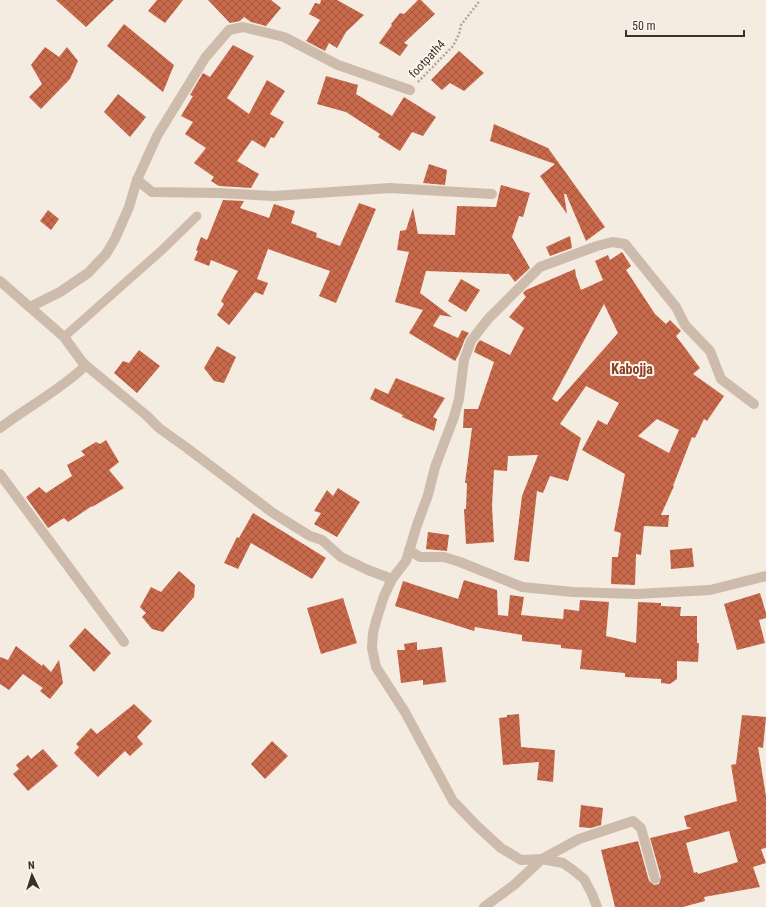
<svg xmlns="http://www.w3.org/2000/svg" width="766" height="907" font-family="'Roboto Condensed',sans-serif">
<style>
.building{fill:url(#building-cross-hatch);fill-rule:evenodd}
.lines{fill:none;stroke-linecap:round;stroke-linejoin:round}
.path{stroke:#b9a596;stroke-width:2.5;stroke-dasharray:2 2;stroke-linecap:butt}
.service{stroke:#cdbbac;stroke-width:9}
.minor{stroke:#cdbbac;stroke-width:10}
.labels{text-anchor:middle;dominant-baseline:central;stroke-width:4;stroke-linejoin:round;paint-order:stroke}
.street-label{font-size:12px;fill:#3b302b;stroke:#fbf5ee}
.quarter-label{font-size:14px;font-weight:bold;fill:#8c3b22;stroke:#fbf5ee}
</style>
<defs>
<pattern id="building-cross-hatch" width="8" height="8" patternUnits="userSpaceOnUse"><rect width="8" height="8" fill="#c8694b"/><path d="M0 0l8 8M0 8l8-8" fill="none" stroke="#a4573f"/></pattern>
</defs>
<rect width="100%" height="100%" fill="#f4ebe1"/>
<g class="building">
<path d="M56,0H114L86,27Z"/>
<path d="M157,0H183L165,23L148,11Z"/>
<path d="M208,0H271L281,8L266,26L251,22L244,17L240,21L230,23Z"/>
<path d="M321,0H337L364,15L346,32L337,48L329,43L325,51L306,41L320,20L309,14L315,3L320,4Z"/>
<path d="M418,0H421L435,14L404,43L408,45L400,56L379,43L392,25L391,24L400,13L404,14Z"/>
<path d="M124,24L174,65L163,92L107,46Z"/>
<path d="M233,45L254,56L227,98L249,114L267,80L285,91L270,114L284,122L274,138L271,137L265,148L252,140L237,161L259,174L251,188L219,186L211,181L214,177L194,163L206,148L185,134L193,122L181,116L193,96L190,95L203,73L210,77Z"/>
<path d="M45,47L59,57L67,47L78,61L70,79L41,109L29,97L42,84L31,65Z"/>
<path d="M459,51L484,73L464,91L450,83L442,90L431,80Z"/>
<path d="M326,76L358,85L356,94L392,116L404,97L436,117L423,136L412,132L400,151L378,137L380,134L346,112L317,104Z"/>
<path d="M118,94L146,117L130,137L104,112Z"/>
<path d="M494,124L548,148L605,227L586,241L566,194H564L567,214L540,176L555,164L490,141Z"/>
<path d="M429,164L447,170L445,185L423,183Z"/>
<path d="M501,185L530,193L523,217L519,216L512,237L530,268L515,282L509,274L426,271L420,293L452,317L440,315L433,326L458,338L462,330L469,333L465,339L459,354L455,361L409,333L423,310L395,302L409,252L397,250L400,231L406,230L413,208L418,234L455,235L457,206L496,207Z"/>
<path d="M223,200L244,201L240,208L269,218L274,204L295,211L291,223L317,233L316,237L340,246L359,203L376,209L336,303L319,296L330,271L268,249L257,279L268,283L263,295L255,292L229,325L217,315L224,304L221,301L238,271L211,260L209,266L194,260L198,251L196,250L201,237L207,240Z"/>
<path d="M48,210L59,219L51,230L40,221Z"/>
<path d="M570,236L572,248L550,256L546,247Z"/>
<path d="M622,252L631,266L626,270L655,314L666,324L670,320L681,331L676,336L700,368L693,374L724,396L707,421L704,419L695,438L692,437L673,486H674L661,515H669L668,527L644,526L641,555L636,554L635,585L611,584L612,557H618L621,533L614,531L625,474L582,450L598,420L607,425L619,403L586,386L560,424L581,438L568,481L550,476L543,493L537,491L529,562L514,560L522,496L538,455L508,456L507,471L494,470L492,506L494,542L466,544L464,509H466L467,483H465L472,428H463L464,409H478L494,362L474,352L477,344L480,340L510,355L524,328L509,317L526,297L523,293L526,290L575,269L576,276L581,290L603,280L595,261L608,255L610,260ZM604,304L618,333L557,402L552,399ZM657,419L679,430L669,453L638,436Z"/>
<path d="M461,279L480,290L466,312L448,301Z"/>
<path d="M217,346L236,357L224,383L214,381L204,368Z"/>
<path d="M139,350L160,366L137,393L114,373L123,361L129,363Z"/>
<path d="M396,378L445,398L433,417L437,419L434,431L402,417L403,415L370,399L375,388L388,394Z"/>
<path d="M106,440L119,462L109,470L124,488L92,507V506L68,522L64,518L48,528L26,497L39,487L46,493L72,476L67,465L85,455L81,451L96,442L100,444Z"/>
<path d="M338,488L360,502L337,537L314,524L321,513L314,511L327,490L333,496Z"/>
<path d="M253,513L326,558L312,579L251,543L238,569L224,563L237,537L239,538Z"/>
<path d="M428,532L449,535L447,551L426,549Z"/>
<path d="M692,548L694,567L671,569L670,550Z"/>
<path d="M179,571L195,585L194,597L163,632L152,629L142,617L146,613L140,607L151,587L161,592Z"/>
<path d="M464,580L497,590L498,615L508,616L510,595L524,597L521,615L563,619L564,609L579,611L580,600L609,602L606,636L636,643L638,602L661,603V606L681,607L680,616H697V643H699L698,662L677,661V679L670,684L661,683V679L625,677V673L580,669L582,650L561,648V645L522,641V635L475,627L474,631L395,606L403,581L458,599Z"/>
<path d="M760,593L766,613V618L759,620L765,643L737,650L724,604Z"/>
<path d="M343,598L357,643L321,654L307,608Z"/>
<path d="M85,628L111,653L94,672L69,646Z"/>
<path d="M417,642V650L442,647L446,682L423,685V680L401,683L397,650H405L404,644Z"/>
<path d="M16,646L42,666L43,664L51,672L59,660L63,683L50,699L40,691L43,688L23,674L9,690L0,684V657L8,660Z"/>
<path d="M134,704L152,721L137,737L143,744L130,756L125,751L98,777L74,753L79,747L76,744L91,728L97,734Z"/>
<path d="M519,714L521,747L555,750L553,782L537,780L539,762L503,765L499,718L507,717V715Z"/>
<path d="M742,715L766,717L763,748L758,747L766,796V848L761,849L766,863L753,867L760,887L704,897L705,901L683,907H615L601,850L638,841L649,881L654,885L659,884L661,877L650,838L692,828L687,827L684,816L737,801L731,765L736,764ZM729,831L738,862L698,874L697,872L694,873L686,843Z"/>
<path d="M272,741L288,756L265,779L251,764Z"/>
<path d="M43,749L58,766L28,791L13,774L19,769L16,765L28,755L31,759Z"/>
<path d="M581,805L603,808L601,825L591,828L579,827Z"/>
</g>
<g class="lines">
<path class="path" d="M418,82L453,46L459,34L461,25L478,3V0"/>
<path class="service" d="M64,337L162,250L197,216"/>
<g class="minor">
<path d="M137,180L152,192L219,193L274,196L390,188L492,194"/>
<path d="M0,281L64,337L83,363L146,415L159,428L187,448L273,513L310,536L322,540L341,557L368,570L392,579L384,596L376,621L373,633L372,648L376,667L405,712L453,801L477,826L501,848L521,860L542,859L563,863L573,870L584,879L592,894L597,907"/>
<path d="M30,307L60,292L88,273L106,254L115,239L129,207L137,180L157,136L205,58L229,30L243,27L284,37L338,65L410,90"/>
<path d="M0,428C27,407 59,391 84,367L83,363"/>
<path d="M0,474L124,642"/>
<path d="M409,550L420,557H444L460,562L522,587L573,592L636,594L710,590L766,576"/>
<path d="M392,579L406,561L417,525L428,495L435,467L454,417L459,399L464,360L471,341L488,319L540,267L597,246L612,242L625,244L676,307L685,325L710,351L721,379L754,404"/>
<path d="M484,907L514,885L542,859L579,839L633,821L641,828L655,879"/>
</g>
</g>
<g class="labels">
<g class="street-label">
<text transform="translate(427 59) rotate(-47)">footpath4</text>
</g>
<g class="quarter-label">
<text x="632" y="369">Kabojja</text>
</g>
</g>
<g transform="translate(32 875) rotate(356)" stroke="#fbf5ee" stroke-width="3" paint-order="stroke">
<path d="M0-3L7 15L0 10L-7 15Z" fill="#3b302b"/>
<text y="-6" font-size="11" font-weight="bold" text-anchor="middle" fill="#3b302b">N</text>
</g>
<path d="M626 30v6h118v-6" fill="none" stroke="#3b302b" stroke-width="2"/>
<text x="632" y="30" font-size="12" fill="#3b302b" stroke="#fbf5ee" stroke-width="3" paint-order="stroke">50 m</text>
</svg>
